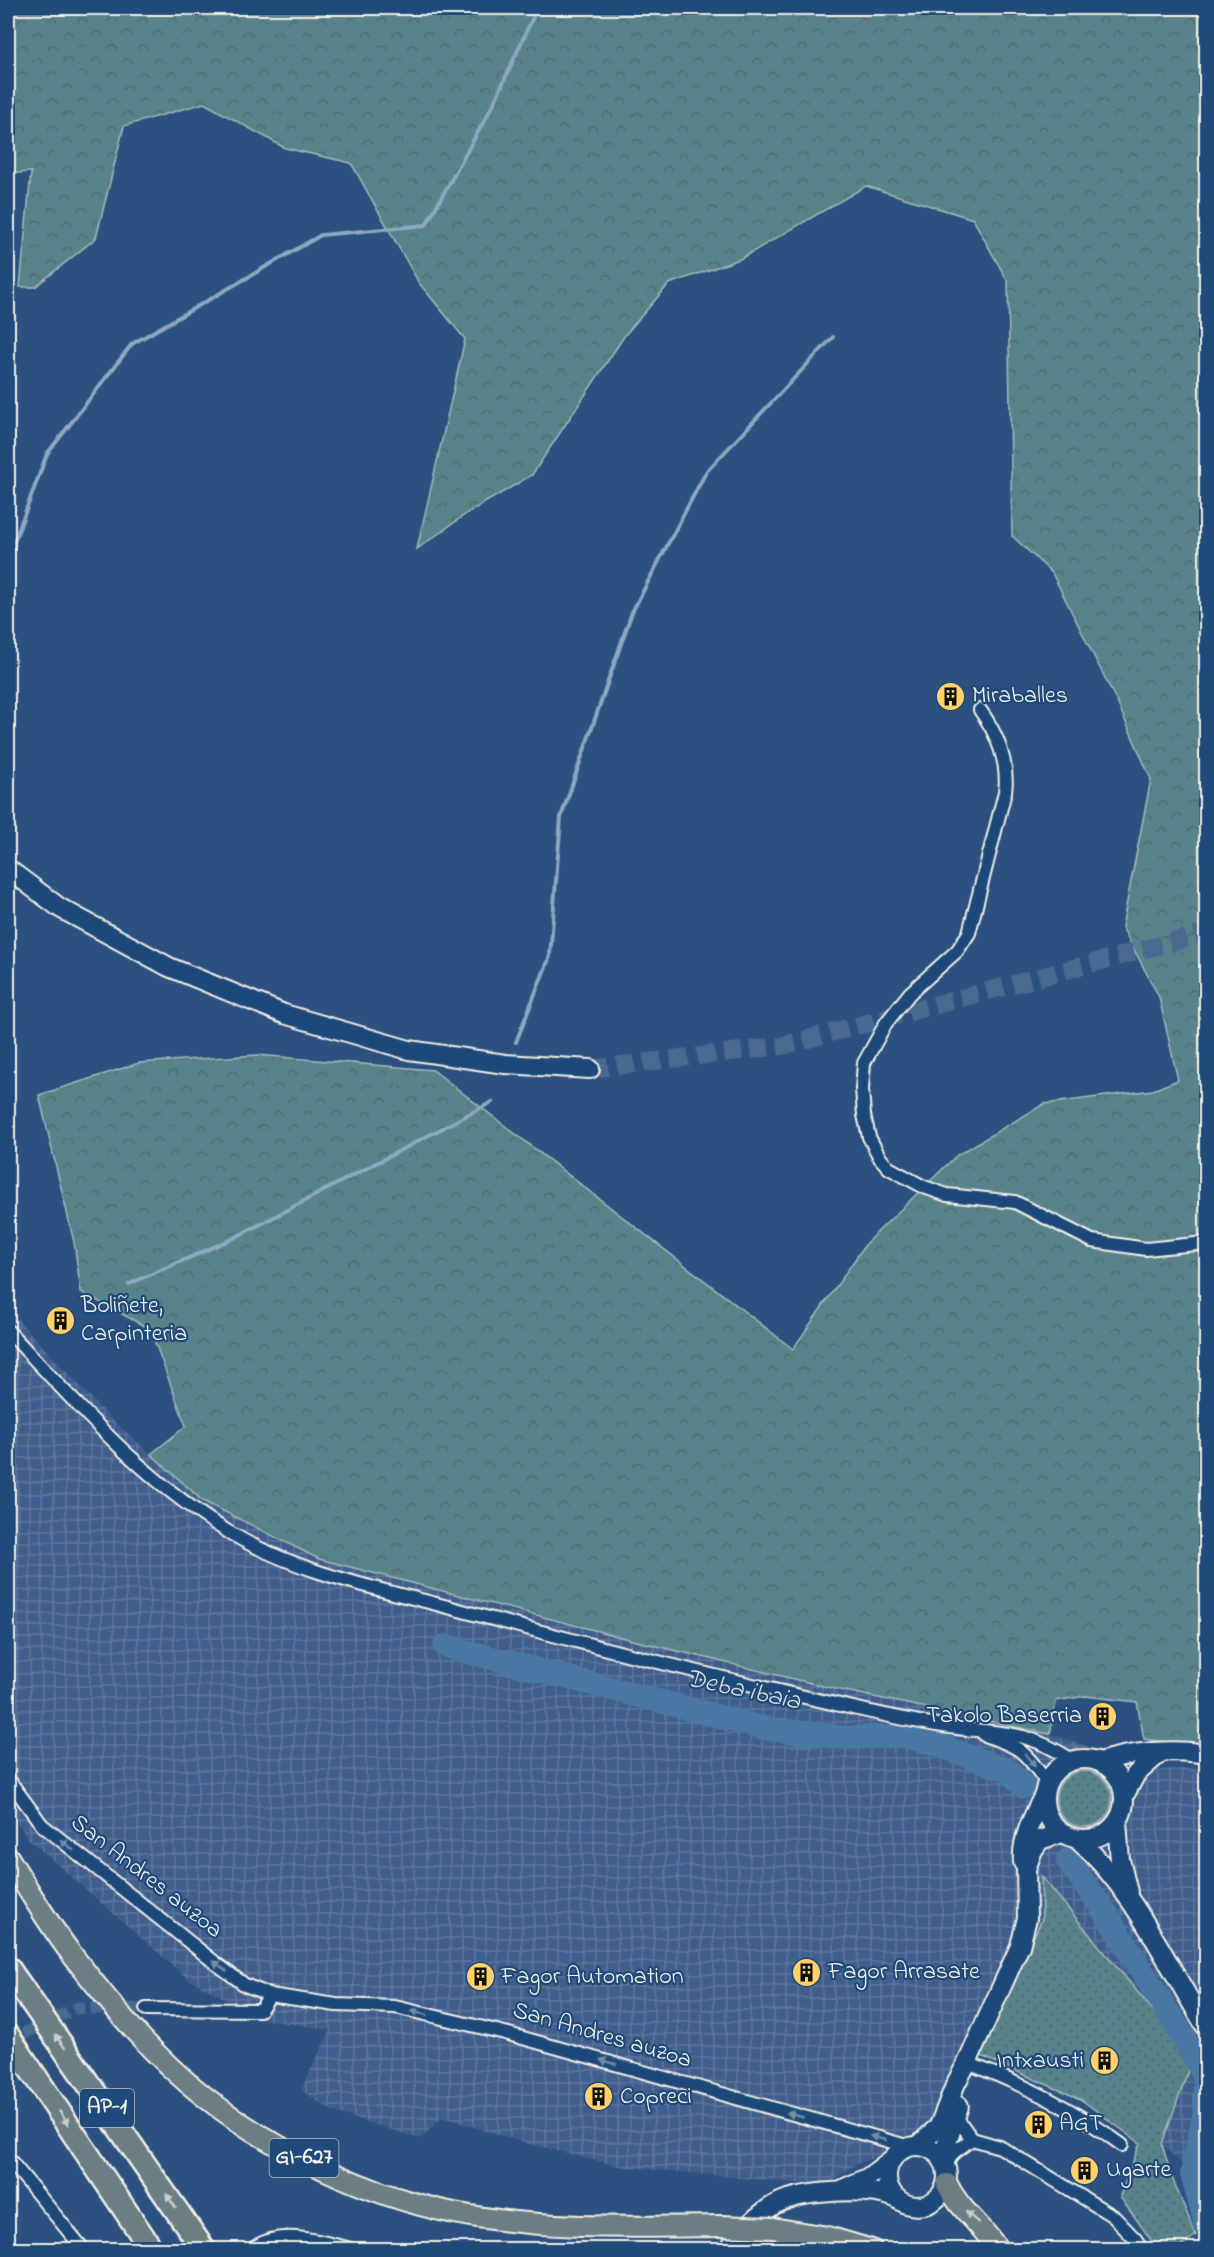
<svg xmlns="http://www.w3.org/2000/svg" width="1214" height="2257" font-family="'Indie Flower',sans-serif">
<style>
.industrial{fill:url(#industrial-grid)}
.forest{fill:url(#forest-crowns);stroke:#a6bab9;stroke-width:1.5}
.garden{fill:url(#garden-dots);stroke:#a6bab9;stroke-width:1.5}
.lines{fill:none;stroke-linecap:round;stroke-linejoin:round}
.stream{stroke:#8da8c0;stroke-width:4}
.river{stroke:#4978a5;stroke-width:24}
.street-tunnel{stroke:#4a6990;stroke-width:12;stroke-dasharray:12 6;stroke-linecap:butt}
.secondary-tunnel{stroke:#4a6990;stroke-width:18;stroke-dasharray:18 9;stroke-linecap:butt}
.street-casing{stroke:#f4f1e8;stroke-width:16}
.secondary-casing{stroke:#f4f1e8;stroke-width:22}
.primary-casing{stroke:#f4f1e8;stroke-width:24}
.highway-casing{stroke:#f4f1e8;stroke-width:27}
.street{stroke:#1f4a7a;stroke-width:12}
.secondary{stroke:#1f4a7a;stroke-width:18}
.primary{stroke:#6b7e84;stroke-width:20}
.highway{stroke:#6b7e84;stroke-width:22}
.primary-bridge-casing{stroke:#f4f1e8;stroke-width:24;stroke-linecap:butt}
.primary-bridge{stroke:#6b7e84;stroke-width:20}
.oneway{fill:#748da6}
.oneway2{fill:#cbceca}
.labels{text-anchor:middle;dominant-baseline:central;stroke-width:4.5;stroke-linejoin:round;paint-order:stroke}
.shield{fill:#1f4a7a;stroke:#b4bfc7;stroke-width:1.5}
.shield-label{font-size:22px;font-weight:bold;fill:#f4f1e8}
.poi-label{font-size:24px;fill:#f4f1e8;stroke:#1f4a7a;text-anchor:start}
.street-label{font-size:24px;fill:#f4f1e8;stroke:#1f4a7a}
.water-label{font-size:26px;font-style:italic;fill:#dadfde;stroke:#1f4a7a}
</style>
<defs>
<pattern id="industrial-grid" width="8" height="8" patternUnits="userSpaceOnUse" patternTransform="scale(1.5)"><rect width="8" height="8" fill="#3f5d8c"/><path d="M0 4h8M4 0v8" fill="none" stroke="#5b759c"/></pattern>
<pattern id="forest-crowns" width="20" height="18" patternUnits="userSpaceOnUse" patternTransform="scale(1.5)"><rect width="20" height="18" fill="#58838a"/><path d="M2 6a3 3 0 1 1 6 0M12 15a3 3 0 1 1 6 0" fill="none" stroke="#526b6f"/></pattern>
<pattern id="garden-dots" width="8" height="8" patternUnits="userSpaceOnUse" patternTransform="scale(1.5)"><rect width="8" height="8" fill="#58838a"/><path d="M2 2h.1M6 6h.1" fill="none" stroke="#526b6f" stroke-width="1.8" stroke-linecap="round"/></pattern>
</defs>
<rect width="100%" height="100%" fill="#2c5181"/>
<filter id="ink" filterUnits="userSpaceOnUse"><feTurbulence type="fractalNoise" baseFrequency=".0167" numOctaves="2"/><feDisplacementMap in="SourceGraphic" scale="12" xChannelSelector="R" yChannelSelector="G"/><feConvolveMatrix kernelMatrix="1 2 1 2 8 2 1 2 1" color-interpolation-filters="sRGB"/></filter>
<g filter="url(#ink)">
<path class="industrial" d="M8,1309L107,1415L203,1501L318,1559L636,1641L831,1688L1050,1734L1158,1770L1206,1768V2189L1162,2144L1189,2068L1170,2031L1041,1877L1042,1919L944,2131L855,2165L825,2186L618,2166L526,2143L442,2117L420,2139L332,2111L301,2090L330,2030L262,2019L187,1978L28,1839L8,1807Z"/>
<path class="forest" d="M8,8H1206V1747L1144,1739L1137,1702L1085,1696L1056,1701L1050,1734L831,1688L636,1641L319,1559L203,1501L151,1454L186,1426L150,1329L81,1292L74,1242L39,1095L139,1063L257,1055L433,1070L793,1349L867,1242L957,1155L1044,1104L1153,1090L1178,1080L1159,997L1122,927L1151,779L1117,702L1052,573L1012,536L1008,282L973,219L866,186L740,259L669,284L625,335L532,475L469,512L417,549L465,339L419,283L351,163L285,148L204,103L124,126L96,238L35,287H20L31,172L8,174Z"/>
<g class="garden">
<circle cx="1084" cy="1799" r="28"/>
<path d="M1041,1876L1170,2031L1189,2068L1162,2144L1171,2175L1196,2235L1177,2249H1157L1120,2196L1140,2143L1080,2099L979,2055L1042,1919Z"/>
</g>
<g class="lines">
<g class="stream">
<path d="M8,558L47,454L132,344L321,235L426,225L493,105L537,8"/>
<path d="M516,1042L550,956L561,817L632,612L706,472L833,337"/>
<path d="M129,1284L234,1238L492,1102"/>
</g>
<g class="river">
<path d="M445,1646L764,1728L845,1738L902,1736L933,1743L1009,1771L1024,1787"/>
<path d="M1068,1860L1106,1914L1187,2043L1205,2077V2111L1192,2173L1206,2225"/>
</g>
<path class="street-tunnel" d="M8,2041L77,2008L146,2009"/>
<path class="secondary-tunnel" d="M590,1069L781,1046L1206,933"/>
<defs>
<g id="street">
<path d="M980,710C997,733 1009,763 1005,792L969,933L957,951L910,993L886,1023L864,1063L862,1089L864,1115L869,1137L880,1158L889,1168L924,1187L947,1195L1015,1202L1092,1241L1146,1249L1206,1243"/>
<path d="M8,1331C78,1405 142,1480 230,1533C296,1572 375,1588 448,1607C573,1641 700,1674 827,1702C866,1711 904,1720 943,1726C999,1735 1021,1727 1072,1760"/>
<path d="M984,1735C1022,1747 1024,1751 1047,1783"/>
<path d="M8,1779L42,1825L218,1965L245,1985L270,1995L336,2005L395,2007L505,2033L903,2145H915"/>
<path d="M146,2009L260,2010L270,1995"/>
<path d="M967,2063C1025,2085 1072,2108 1122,2145"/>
<path d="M956,2117L972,2139"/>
<path d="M972,2139L1000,2147L1113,2216L1136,2240L1141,2250"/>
<path d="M8,2158L84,2250"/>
<path d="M946,2165L953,2153L972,2139"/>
<path d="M251,2250C279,2227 323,2242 354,2250"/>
</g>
<g id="secondary">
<path d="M8,869L60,908L169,967L284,1014L409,1050L505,1064L590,1069"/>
<circle cx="1084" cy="1799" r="40"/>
<path d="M1100,1762C1131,1752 1174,1748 1206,1754"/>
<path d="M1124,1796L1136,1774L1160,1753"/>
<path d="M1117,1822L1120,1860L1128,1892"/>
<path d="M1077,1839C1134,1889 1166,1963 1206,2027"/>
<path d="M1023,1862C1021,1839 1033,1816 1044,1795"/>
<circle cx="917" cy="2176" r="30"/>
<path d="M918,2146L939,2126L956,2083L967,2063L1020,1946L1027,1918L1026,1869L1033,1850L1040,1840L1062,1833"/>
<path d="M942,2159L959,2106"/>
<path d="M845,2188L867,2178L891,2160"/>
<path d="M728,2250C740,2233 756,2216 774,2205C801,2190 868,2187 896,2198"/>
</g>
<g id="primary">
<path d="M8,1857C28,1889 47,1922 70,1952C110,2004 153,2057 205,2097C273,2151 369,2196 454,2213C542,2230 632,2227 721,2226"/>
<path d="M947,2184C959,2210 983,2225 998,2250"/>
<path d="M772,2228L828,2237L872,2250"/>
</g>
<g id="highway">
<path d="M8,1968L204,2250"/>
<path d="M8,2036L152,2250"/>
</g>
</defs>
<use href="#street" class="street-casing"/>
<use href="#secondary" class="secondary-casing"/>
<use href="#primary" class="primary-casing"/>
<use href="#highway" class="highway-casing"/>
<use href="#street" class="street"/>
<use href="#secondary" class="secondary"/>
<use href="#primary" class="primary"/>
<use href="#highway" class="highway"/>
<defs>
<path id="primary-bridge" d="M721,2226L772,2228"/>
</defs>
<use href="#primary-bridge" class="primary-bridge-casing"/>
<use href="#primary-bridge" class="primary-bridge"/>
</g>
<defs><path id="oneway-solid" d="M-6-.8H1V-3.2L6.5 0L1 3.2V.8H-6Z" transform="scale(1.5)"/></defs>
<g class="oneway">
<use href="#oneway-solid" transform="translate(1030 1760) rotate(52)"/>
<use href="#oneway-solid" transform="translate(67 1845) rotate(-142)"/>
<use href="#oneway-solid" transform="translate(220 1966) rotate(-143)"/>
<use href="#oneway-solid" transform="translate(419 2013) rotate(-167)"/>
<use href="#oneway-solid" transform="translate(608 2062) rotate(-164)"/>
<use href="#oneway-solid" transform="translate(795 2115) rotate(-164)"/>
<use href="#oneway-solid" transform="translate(878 2138) rotate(-164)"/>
</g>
<g class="oneway2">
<use href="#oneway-solid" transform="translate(60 2041) rotate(-125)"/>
<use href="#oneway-solid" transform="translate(64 2118) rotate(56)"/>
<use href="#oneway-solid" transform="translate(171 2201) rotate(-125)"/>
<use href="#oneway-solid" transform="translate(972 2217) rotate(-138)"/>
</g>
</g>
<defs>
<symbol id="building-disc" viewBox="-11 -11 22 22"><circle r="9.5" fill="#ffd166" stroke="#1f4a7a"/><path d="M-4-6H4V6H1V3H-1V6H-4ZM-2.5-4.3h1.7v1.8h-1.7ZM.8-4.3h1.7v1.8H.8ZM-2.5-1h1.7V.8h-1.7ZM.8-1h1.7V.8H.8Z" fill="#111"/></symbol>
</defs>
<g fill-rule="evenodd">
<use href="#building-disc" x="934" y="680" width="33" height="33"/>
<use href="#building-disc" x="44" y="1304" width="33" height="33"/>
<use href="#building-disc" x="1086" y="1700" width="33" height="33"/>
<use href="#building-disc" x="790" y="1956" width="33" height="33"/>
<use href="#building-disc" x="464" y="1960" width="33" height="33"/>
<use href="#building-disc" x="1088" y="2044" width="33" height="33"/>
<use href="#building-disc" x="582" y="2080" width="33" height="33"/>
<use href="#building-disc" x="1022" y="2108" width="33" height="33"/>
<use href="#building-disc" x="1068" y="2154" width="33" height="33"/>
</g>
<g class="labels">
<g class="shield">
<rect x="80" y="2089" width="54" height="38" rx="4.5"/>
<rect x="269.5" y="2139" width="69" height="38" rx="4.5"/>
</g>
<g class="shield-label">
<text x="107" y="2108">AP-1</text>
<text x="304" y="2158">GI-627</text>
</g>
<g class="poi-label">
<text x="972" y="696">Miraballes</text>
<text x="81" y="1306">Boliñete,<tspan x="81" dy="28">Carpinteria</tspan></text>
<text x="1082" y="1716" text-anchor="end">Takolo Baserria</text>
<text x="828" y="1972">Fagor Arrasate</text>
<text x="501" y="1977">Fagor Automation</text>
<text x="1084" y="2061" text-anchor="end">Intxausti</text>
<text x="620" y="2097">Copreci</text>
<text x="1059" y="2124">AGT</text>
<text x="1106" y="2170">Ugarte</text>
</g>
<g class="street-label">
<text transform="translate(146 1877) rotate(38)">San Andres auzoa</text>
<text transform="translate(602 2036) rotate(16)">San Andres auzoa</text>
</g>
<g class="water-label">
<text transform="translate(743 1691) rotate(12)">Deba ibaia</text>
</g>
</g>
<rect width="1214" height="2257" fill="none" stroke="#1f4a7a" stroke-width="30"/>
<rect x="15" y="15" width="1184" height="2227" fill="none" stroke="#f4f1e8" stroke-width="2" filter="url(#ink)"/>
</svg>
